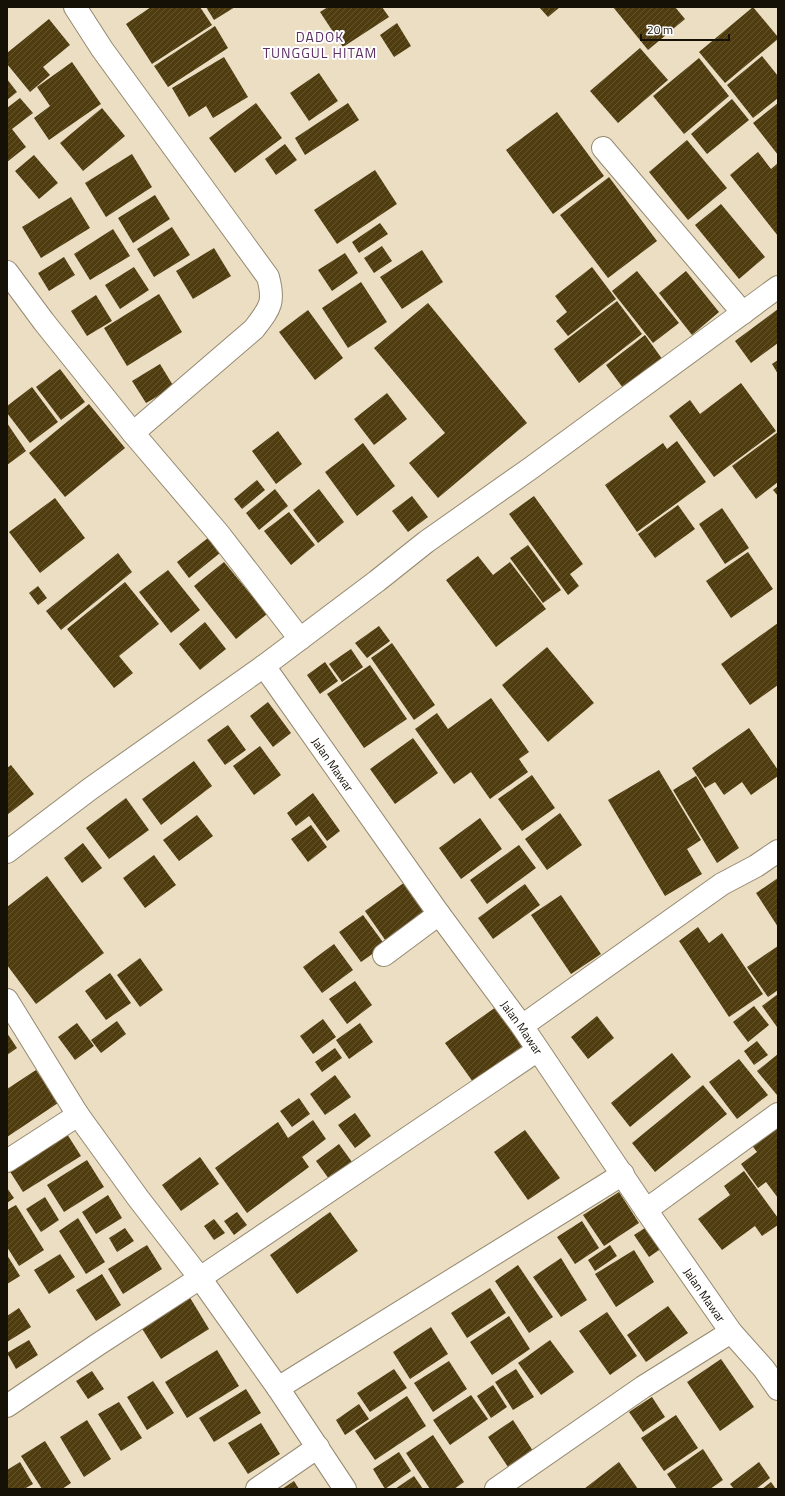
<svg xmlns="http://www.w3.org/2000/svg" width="785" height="1496" font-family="'Titillium Web',sans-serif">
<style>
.building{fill:url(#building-hatch)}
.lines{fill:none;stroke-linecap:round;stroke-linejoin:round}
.street-casing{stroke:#958970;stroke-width:24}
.street{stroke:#fff;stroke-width:22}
.labels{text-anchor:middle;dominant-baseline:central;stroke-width:4;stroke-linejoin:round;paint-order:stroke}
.street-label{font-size:12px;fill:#151107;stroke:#fff}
.quarter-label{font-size:14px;letter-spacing:1px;fill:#5c2f64;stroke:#fff}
</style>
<defs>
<pattern id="building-hatch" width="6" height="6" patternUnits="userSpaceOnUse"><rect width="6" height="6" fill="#4f3c0f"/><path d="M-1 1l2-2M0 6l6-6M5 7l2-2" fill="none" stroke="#645530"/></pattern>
</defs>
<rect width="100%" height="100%" fill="#ebdec3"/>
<g class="building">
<path d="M151,7H200L212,25L152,64L126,24Z"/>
<path d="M206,7H235L214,20Z"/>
<path d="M328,7H382L389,17L343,47L320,12Z"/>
<path d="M539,7H560L548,17Z"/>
<path d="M613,7H675L685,19L648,50Z"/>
<path d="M753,7L778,37V39L725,83L699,52Z"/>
<path d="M49,19L70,45L43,67L50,75L30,92L7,64V53Z"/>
<path d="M397,23L411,46L394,57L380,35Z"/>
<path d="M215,26L228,48L168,87L154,66Z"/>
<path d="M640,48L668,80L618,123L590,91Z"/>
<path d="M762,56L778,76V98L753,118L727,85Z"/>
<path d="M224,57L248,97L213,118L206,106L189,117L172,88Z"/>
<path d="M699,58L729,96L684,134L653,96Z"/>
<path d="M72,62L101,104L49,140L34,118L50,106L37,87Z"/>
<path d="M319,73L338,101L309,121L290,93Z"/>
<path d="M7,79L17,92L7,100Z"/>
<path d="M20,98L33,113L12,129L26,147L7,162V108Z"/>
<path d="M732,99L749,120L707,154L691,134Z"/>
<path d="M256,103L282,138L235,173L209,138Z"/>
<path d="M348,103L359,120L305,155L295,138Z"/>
<path d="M778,103V155L753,123Z"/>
<path d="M102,108L125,136L83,171L60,143Z"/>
<path d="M557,112L604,176L553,214L506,150Z"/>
<path d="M687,140L727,188L688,220L649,172Z"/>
<path d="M285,144L297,160L276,175L265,159Z"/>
<path d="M758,152L771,169L778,163V236L730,175Z"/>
<path d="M132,154L152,187L106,217L85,183Z"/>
<path d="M34,155L58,183L39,199L15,171Z"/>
<path d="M375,170L397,204L337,244L314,210Z"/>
<path d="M609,177L657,241L608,278L560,215Z"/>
<path d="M155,195L170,219L133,243L118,218Z"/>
<path d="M71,197L90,228L41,258L22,227Z"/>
<path d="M721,204L765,257L739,279L695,225Z"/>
<path d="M380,223L388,234L359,253L352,242Z"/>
<path d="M172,227L190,255L154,277L137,249Z"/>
<path d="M113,229L130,256L90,280L74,254Z"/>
<path d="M382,246L392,261L374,273L364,258Z"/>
<path d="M214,248L231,276L193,299L176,271Z"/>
<path d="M422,250L443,282L402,309L380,277Z"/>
<path d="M345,253L358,273L332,291L318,270Z"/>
<path d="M64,257L75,275L49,291L38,273Z"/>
<path d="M134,267L149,290L120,309L105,285Z"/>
<path d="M592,267L616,299L568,336L556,321L567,312L555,296Z"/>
<path d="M637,271L679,323L653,343L612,291Z"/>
<path d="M686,271L719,312L692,335L659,293Z"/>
<path d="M361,282L387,322L348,348L322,308Z"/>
<path d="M159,294L182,332L127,366L104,328Z"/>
<path d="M96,295L112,321L87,336L71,311Z"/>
<path d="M617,301L642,334L579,383L554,349Z"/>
<path d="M428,303L527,423L438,498L409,463L445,433L374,348Z"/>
<path d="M778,309V343L751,363L735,341Z"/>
<path d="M308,310L343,358L315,380L279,332Z"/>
<path d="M645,335L665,363L626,392L606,365Z"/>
<path d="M778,360V374L772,364Z"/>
<path d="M160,364L174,387L146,403L132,381Z"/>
<path d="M60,369L85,402L61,420L36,387Z"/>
<path d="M741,383L776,431L714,477L669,416L690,400L700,414Z"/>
<path d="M32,387L58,422L30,443L7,413V406Z"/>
<path d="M387,393L407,419L374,445L354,419Z"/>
<path d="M89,404L125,448L65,497L29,453Z"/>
<path d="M7,423L26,451L7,465Z"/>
<path d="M278,431L302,464L276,484L252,451Z"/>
<path d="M778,432V482L756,499L732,466Z"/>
<path d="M677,441L706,482L637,532L605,485L663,443L667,449Z"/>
<path d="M363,443L395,486L357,516L325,472Z"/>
<path d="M257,480L265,490L242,509L234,499Z"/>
<path d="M778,486V496L773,490Z"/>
<path d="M275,489L288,506L259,530L246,513Z"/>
<path d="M319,489L344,522L318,543L293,510Z"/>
<path d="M412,496L428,517L408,532L392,511Z"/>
<path d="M534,496L583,564L570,574L579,586L568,595L509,514Z"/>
<path d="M55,498L85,538L40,573L9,532Z"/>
<path d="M678,505L695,529L655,558L638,534Z"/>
<path d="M722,508L749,548L725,564L699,524Z"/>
<path d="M289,512L315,545L291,565L264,531Z"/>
<path d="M208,538L220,553L189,578L177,562Z"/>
<path d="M528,545L561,590L543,603L510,558Z"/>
<path d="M748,552L773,589L731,618L706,581Z"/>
<path d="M118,553L132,572L61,630L46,611Z"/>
<path d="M478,556L493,575L510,562L546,609L496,647L446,580Z"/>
<path d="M224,562L267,614L236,639L194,586Z"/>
<path d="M168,570L200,610L171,633L139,592Z"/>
<path d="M125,582L159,624L119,656L133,673L114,688L67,629Z"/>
<path d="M38,586L47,598L38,605L29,593Z"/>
<path d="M205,622L226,649L200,670L179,644Z"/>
<path d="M778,623V685L750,705L721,664Z"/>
<path d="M379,626L390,641L367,658L355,643Z"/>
<path d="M392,643L435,705L414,720L371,658Z"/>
<path d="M547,647L594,703L548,742L502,685Z"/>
<path d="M351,649L363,667L342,682L329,664Z"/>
<path d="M325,662L338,681L320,694L307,675Z"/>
<path d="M370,665L407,719L364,748L327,694Z"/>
<path d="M491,698L529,752L519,759L528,772L490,799L471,772L454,784L415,729L437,713L448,729Z"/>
<path d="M268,702L291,733L273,747L250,716Z"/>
<path d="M228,725L246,750L225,765L207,740Z"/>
<path d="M749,728L778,770V776L751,795L742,782L724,795L715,782L705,788L692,768Z"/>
<path d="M413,738L438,773L395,804L370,769Z"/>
<path d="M260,746L281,775L254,795L233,766Z"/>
<path d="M194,761L212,786L161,825L142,799Z"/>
<path d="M11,765L34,794L7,815V768Z"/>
<path d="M659,770L701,840L687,849L702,874L665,896L608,800Z"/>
<path d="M532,775L555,808L522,831L498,799Z"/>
<path d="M696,776L739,848L717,863L673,790Z"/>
<path d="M313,793L340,831L327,841L309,816L296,826L287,813Z"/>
<path d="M126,798L149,830L109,859L86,828Z"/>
<path d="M560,813L582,845L547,870L525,839Z"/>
<path d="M197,815L213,836L179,861L163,840Z"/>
<path d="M480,818L502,849L461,879L439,848Z"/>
<path d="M311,825L327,847L308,862L291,839Z"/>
<path d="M83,843L102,868L82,883L64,858Z"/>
<path d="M519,845L536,868L487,904L470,880Z"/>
<path d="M154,855L176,885L145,908L123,878Z"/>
<path d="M47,876L104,953L36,1004L7,965V907Z"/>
<path d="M778,878V927L756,893Z"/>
<path d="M405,882L431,918L390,947L365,911Z"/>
<path d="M525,884L540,905L493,939L478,918Z"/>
<path d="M561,895L601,954L571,974L531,915Z"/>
<path d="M363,915L385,945L361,962L339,932Z"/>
<path d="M698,927L709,943L722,933L763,994L729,1017L679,941Z"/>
<path d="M334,944L353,970L322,993L303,967Z"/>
<path d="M778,946V990L768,997L747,967Z"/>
<path d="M140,958L163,990L140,1007L117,975Z"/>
<path d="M110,973L131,1003L106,1020L85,991Z"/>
<path d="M355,981L372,1005L347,1024L329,999Z"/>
<path d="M778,994V1026L777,1027L762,1006Z"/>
<path d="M754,1006L769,1025L748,1042L733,1022Z"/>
<path d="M496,1007L523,1046L473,1082L445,1043Z"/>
<path d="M597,1016L614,1038L588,1059L571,1037Z"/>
<path d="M323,1019L336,1037L313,1054L300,1036Z"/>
<path d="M117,1021L126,1034L101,1053L91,1040Z"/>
<path d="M77,1023L94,1046L75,1060L58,1037Z"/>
<path d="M360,1023L373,1042L349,1059L336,1040Z"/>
<path d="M7,1033L17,1048L7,1055Z"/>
<path d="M757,1041L768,1055L754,1065L744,1051Z"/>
<path d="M335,1048L342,1058L322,1072L315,1062Z"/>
<path d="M672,1053L691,1077L630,1127L611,1103Z"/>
<path d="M778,1054V1094L777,1095L757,1071Z"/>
<path d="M739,1059L768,1095L737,1119L709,1082Z"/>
<path d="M36,1070L58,1103L7,1137V1089Z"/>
<path d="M335,1075L351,1097L325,1115L310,1094Z"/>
<path d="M703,1085L727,1114L655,1172L632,1143Z"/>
<path d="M299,1098L310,1114L292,1127L280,1111Z"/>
<path d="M355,1113L371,1136L355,1148L338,1125Z"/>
<path d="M313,1120L326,1139L302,1157L309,1167L247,1213L215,1168L278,1122L288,1138Z"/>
<path d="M778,1126V1198L766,1182L758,1188L741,1164L757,1152L747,1139Z"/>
<path d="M525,1130L560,1178L528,1200L494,1152Z"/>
<path d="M67,1134L81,1156L23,1192L9,1170Z"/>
<path d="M339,1144L352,1162L329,1179L316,1161Z"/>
<path d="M200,1157L219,1184L181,1211L162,1185Z"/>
<path d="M87,1160L104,1187L64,1212L47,1185Z"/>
<path d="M744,1171L778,1218V1225L762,1236L755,1226L722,1250L698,1219L730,1195L724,1186Z"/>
<path d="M7,1188L14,1198L7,1203Z"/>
<path d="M619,1192L639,1223L604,1246L583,1215Z"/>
<path d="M108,1195L122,1218L96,1234L82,1212Z"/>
<path d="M45,1197L59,1220L41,1232L26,1209Z"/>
<path d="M16,1205L44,1250L19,1266L7,1247V1210Z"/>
<path d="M237,1212L247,1225L234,1235L224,1221Z"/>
<path d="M330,1212L358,1251L297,1294L270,1255Z"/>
<path d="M78,1218L105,1262L86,1274L59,1231Z"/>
<path d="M214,1219L225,1233L214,1240L204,1226Z"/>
<path d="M582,1221L599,1248L575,1264L557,1237Z"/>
<path d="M648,1226L662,1248L649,1257L634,1235Z"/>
<path d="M125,1228L134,1241L117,1252L109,1238Z"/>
<path d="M147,1245L162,1269L123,1294L108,1269Z"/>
<path d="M610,1245L617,1256L595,1271L588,1260Z"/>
<path d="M634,1250L654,1282L616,1307L595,1274Z"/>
<path d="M60,1254L75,1277L49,1294L34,1270Z"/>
<path d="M7,1255L20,1276L7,1284Z"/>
<path d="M561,1258L587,1300L561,1317L533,1277Z"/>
<path d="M518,1265L553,1317L529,1333L495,1281Z"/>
<path d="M102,1274L121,1305L96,1321L76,1290Z"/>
<path d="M490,1288L506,1313L467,1338L451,1313Z"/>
<path d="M189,1296L209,1329L161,1359L141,1327Z"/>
<path d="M668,1306L688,1333L646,1362L627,1335Z"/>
<path d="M19,1308L31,1327L7,1342V1316Z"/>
<path d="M607,1312L637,1356L610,1375L579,1331Z"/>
<path d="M509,1316L530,1349L492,1375L470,1342Z"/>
<path d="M431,1327L448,1354L410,1379L393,1352Z"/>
<path d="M29,1340L38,1355L16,1369L7,1353Z"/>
<path d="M550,1340L574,1372L541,1395L518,1363Z"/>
<path d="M217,1350L239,1386L187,1418L165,1382Z"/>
<path d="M721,1359L754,1407L720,1431L687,1382Z"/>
<path d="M449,1361L467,1389L433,1412L414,1383Z"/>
<path d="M394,1369L407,1388L370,1412L357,1393Z"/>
<path d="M516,1369L534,1397L513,1410L495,1382Z"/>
<path d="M92,1371L104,1389L88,1399L76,1381Z"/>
<path d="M153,1381L174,1413L147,1430L127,1397Z"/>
<path d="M493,1385L507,1407L491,1418L477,1396Z"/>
<path d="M246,1389L261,1413L214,1442L199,1418Z"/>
<path d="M471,1395L488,1419L450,1445L433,1420Z"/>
<path d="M407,1396L426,1426L375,1460L355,1431Z"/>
<path d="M652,1397L665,1417L643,1432L629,1412Z"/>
<path d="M119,1402L142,1438L121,1451L98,1414Z"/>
<path d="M359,1404L369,1419L345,1435L336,1420Z"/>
<path d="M676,1415L698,1448L664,1471L641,1438Z"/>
<path d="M87,1420L111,1459L84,1477L60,1437Z"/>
<path d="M513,1420L533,1451L508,1467L488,1437Z"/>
<path d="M261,1423L280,1454L248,1474L228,1443Z"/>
<path d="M433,1435L464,1482L454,1489H430L406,1453Z"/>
<path d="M45,1441L71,1483L62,1489H42L21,1456Z"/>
<path d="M703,1449L723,1480L710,1489H677L667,1474Z"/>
<path d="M399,1452L411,1471L385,1489L373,1469Z"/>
<path d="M20,1462L33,1484L24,1489H7V1470Z"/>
<path d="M619,1462L638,1489H584Z"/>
<path d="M759,1462L770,1478L756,1489H734L730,1484Z"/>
<path d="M414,1476L423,1489H395Z"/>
<path d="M294,1481L299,1489H282Z"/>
<path d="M771,1482L776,1489H762Z"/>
</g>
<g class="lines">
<defs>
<g id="street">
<path d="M75,7L102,49L268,277C275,303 270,308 254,329L133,433"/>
<path d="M603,148L743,313"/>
<path d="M7,272L44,322L133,433L219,534L300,639"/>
<path id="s1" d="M264,666L439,914L522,1026L646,1210L731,1332L764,1369L778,1389"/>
<path d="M7,852L90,789L264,666L377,581L426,542L531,468L778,287"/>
<path d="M384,955L439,914"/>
<path d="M7,1000L78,1115L138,1198L200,1278L278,1388L345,1489"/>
<path d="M522,1026L722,884L756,866L778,851"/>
<path d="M7,1161L78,1115"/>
<path d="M646,1210L778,1114"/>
<path d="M278,1388L623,1174"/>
<path d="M7,1406L97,1345L200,1278L538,1050"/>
<path d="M257,1489L318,1447"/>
<path d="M496,1489L643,1387L731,1332"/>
</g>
</defs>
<use href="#street" class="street-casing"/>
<use href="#street" class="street"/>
</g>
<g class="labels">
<g class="street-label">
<text stroke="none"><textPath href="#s1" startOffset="120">Jalan Mawar</textPath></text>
<text stroke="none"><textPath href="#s1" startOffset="444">Jalan Mawar</textPath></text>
<text stroke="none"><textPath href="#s1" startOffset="768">Jalan Mawar</textPath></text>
</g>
<g class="quarter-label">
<text x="320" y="36">DADOK<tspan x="320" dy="16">TUNGGUL HITAM</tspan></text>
</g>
</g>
<rect width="785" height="1496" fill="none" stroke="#151107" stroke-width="16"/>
<path d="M641 34v6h88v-6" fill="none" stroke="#151107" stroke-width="2"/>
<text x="647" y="34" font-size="12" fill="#151107" stroke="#ffffff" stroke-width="3" paint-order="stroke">20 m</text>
</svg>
